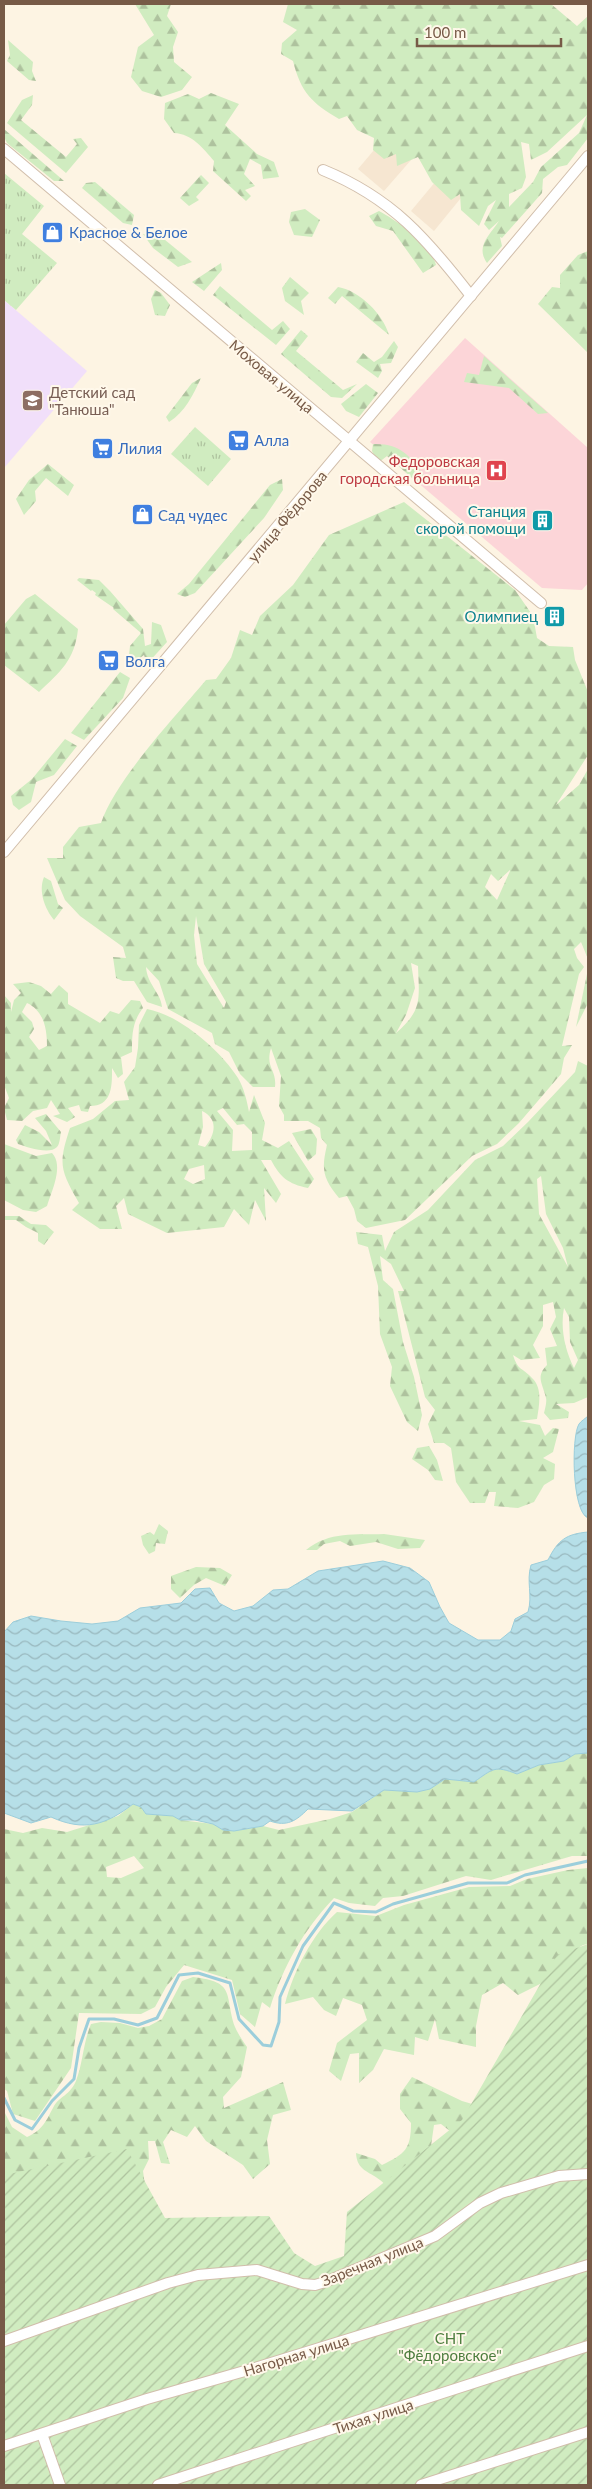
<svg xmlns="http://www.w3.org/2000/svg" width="592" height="2489" font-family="Lato,sans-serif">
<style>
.residential{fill:#f6e6d1}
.education{fill:#f1dffa}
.medical{fill:#fcd5d8}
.grass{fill:url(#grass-tufts)}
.forest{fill:url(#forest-firs);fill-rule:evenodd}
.garden{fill:url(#garden-furrows)}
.water{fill:url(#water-waves);stroke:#9ccedb}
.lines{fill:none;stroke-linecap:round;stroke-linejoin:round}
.stream{stroke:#9ccedb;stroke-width:3}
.minor-casing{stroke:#d1beab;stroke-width:12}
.minor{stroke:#fff;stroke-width:10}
.labels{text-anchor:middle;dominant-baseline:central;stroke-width:4;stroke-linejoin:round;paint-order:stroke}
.shop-label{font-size:15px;fill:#366cbe;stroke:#fff8ea;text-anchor:start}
.street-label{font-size:15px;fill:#775a47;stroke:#fff8ea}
.education-label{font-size:15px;fill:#785e54;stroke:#fff8ea;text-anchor:start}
.health-label{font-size:15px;fill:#be3a42;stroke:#fff8ea;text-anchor:end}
.culture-label{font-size:15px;fill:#0d838f;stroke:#fff8ea;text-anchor:end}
.park-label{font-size:15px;fill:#4e7e3f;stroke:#fff8ea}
</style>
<defs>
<pattern id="grass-tufts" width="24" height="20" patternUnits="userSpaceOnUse" patternTransform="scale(1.25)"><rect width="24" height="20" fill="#d0ecc0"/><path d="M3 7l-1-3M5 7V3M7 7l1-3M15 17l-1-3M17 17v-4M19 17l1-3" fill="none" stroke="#aec29e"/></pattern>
<pattern id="forest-firs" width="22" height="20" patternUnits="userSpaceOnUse" patternTransform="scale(1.25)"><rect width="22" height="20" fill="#d0ecc0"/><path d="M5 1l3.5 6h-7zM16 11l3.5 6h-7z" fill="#aec29e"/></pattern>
<pattern id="garden-furrows" width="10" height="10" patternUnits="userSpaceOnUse" patternTransform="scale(1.25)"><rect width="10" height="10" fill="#d0ecc0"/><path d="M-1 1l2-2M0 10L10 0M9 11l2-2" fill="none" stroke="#aec29e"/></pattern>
<pattern id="water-waves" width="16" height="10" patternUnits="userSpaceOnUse" patternTransform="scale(1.25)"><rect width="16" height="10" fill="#b6dfe8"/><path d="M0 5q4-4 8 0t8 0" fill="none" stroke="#99b8be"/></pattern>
</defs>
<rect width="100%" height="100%" fill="#fdf4e3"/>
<g class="residential">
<path d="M385,137L411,160L384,191L358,169Z"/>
<path d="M446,169L469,188L434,231L411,211Z"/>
</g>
<path class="education" d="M4,300L87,371L4,468Z"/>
<path class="medical" d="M465,338L588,448V583L582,590L542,588L370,442Z"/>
<g class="grass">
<path d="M4,173L44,206L22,234L57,263L16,310L4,300Z"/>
<path d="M195,427L231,459L208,486L171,454Z"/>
</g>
<g class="forest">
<path d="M135,4H171L167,16L178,32L173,47L174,62L192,77L182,90L161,97L142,91L131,77L138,47L154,35Z"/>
<path d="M288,4H551L577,26L588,16V138L567,165L558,167L543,179L542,193L502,238L500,237L502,246L487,263C475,246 490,235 499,221L489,230L484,224L496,200L488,206L479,226L461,210L460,194L451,200L432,182L418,157L397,166L396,154L384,159L373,150L374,138L357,130L347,116L339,119C312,103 301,93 293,61L281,54L282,43L297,30L283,22ZM587,115L579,133L541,167L533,182L509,207V194L522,188L526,177L521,142L529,144L531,160L547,152Z"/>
<path d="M8,40L33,62L32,71L36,81L29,80L7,61L10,55Z"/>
<path d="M211,93L239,104L225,125L257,154L274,162L279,177L263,179L261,165L250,159L244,174L255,186L245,190L251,196L246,201L213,171L214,161C203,148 192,134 174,133L164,119L165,103L188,94L199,99Z"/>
<path d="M33,95L32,105L21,120L66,157L77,144L73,139L81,138L88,147L66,173L7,123L22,100Z"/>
<path d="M4,129L64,181H54L7,143L4,137Z"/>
<path d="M201,175L209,183L196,197L199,200L189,206L180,198Z"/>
<path d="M95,182L134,215L132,225L123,223L82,188L86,183Z"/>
<path d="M305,209L320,220L312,237L294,235L289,222L291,212Z"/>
<path d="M379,211C398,221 431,245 436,265L423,273L393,231L376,226L369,216Z"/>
<path d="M143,234L159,235L192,262L178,267L153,248Z"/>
<path d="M588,251V353L538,304L552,287L560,288V275L578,255Z"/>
<path d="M221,263L222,270L204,291L192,282Z"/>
<path d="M290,277L309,293L301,301L304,315L285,301L282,288Z"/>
<path d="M220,286L272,330L283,321L290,329L276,345L213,295Z"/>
<path d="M338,287C360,291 383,314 389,335L342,296L335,304L328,298Z"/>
<path d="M155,290L161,293L170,305L165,316L155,315L151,299Z"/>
<path d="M301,330L308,336L296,351L343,390L357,384L342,398L331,397L281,354Z"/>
<path d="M394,341L398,347L391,363L380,364L382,371L378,378L356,362L363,353L374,362L382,357Z"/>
<path d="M484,356L548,413L538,414L509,388L464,382L467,373L479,375Z"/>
<path d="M201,378C193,395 185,412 169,422L166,417L192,383Z"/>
<path d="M366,384L378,393L359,417L346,411L341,404Z"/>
<path d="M373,444C400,443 411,456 425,477L420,485L387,456L378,463L372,451Z"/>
<path d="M48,464L74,485L68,496L46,478L35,491L36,501L24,515L16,499L29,480Z"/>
<path d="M282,479L283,490L264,518L195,593L185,597L177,594L189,584L270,485Z"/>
<path d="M404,502L515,590L533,616L537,638L549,646L573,647L575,660L588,692V755L556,805L579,785L588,769V959L581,942L574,949L577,958L584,967L579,974L562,1046L572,1045L564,1058L561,1074L519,1123L497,1144L472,1156L405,1220L366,1228L357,1221L354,1209L347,1196L339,1198C323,1178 321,1170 327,1145L321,1138L320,1128L308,1121H284V1115L279,1106L281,1076L271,1048C265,1068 277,1069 275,1087H253L240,1074L229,1052L215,1044L212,1033L168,1009L159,981L146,967C147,984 161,993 162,1007L147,1002L134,981H123L116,978L113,957L126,958L123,947L80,916L65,900L47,858H63V847L79,827L101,823C116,779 175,717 206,680L216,679L231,658L240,630L252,635L260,616L293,585L329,535ZM510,870V871L497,900L485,887L491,874L498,881ZM196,916L204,964L226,1002L224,1008L197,964L194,935ZM411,963L418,966C419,998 423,1010 396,1033L406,1015L415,988Z"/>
<path d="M79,578L99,580L110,591L143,629L145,646L151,644L152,622L161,625L167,642L147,664L144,655L136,661L129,655L130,646L141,633L113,609L114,608L95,595L96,593L92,590L91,591L77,580Z"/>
<path d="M35,594L78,629C75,660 60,672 39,692L4,665V625L26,599Z"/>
<path d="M120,672L130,678L123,698L84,740L71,733Z"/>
<path d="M65,739L77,746L54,775L36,782L31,802L19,810L13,805L11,796L32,779Z"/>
<path d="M44,877L51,881L58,904L63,908L54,920C45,909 38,891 44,877Z"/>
<path d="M588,969V1003L576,1027Z"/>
<path d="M29,982L41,986L51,994L59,985L68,993V1004L100,1023L110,1011L119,1014L131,1000L140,1001L143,1008C132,1022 132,1035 132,1052L121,1057L123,1074L118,1078L112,1068C112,1084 113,1106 90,1106L88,1112L81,1111L79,1105L68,1108L75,1117L67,1122L53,1116L60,1114L51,1100L47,1108L33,1111L22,1121L7,1120L4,1108L9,1098L4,1085V995L11,1003V1012L14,1000L21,993L13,984ZM27,1003C44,1011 47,1029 47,1046L39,1050L29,1037L34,1029L32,1022L22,1012Z"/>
<path d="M147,1009C180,1015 220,1050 238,1078C244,1088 247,1101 249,1112L254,1095L265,1123L262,1140L278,1148L289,1141L314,1179L308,1188C288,1184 280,1177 271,1160H261L281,1194L276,1203L264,1188L266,1221L255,1200L249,1225L234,1209L224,1227L167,1233L128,1214L124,1198L116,1206L122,1229H100L72,1210L79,1203C60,1170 58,1164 70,1128L93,1119L115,1101L129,1100L124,1082L135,1067L138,1048L139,1025ZM223,1108L237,1125L244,1124L252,1132V1150L232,1151L233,1130L217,1111ZM202,1111C219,1119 215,1135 205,1147L198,1145L203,1127ZM204,1165L205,1179L193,1184L184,1179L189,1169Z"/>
<path d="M578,1061L588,1066V1397L574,1403L556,1404L569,1412L568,1418L550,1420L544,1413C545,1409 547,1402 546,1398C543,1384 535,1377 547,1365L545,1348L557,1346L550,1329L556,1317L553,1302L543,1305V1326L533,1345L540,1358L521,1360L513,1355C518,1371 522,1367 532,1378C543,1388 539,1406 537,1419L519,1421L540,1425L545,1436L553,1428L559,1429L553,1452L543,1458L555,1464L554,1479L544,1485L534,1502L518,1508L494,1506L496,1492H489L485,1503H470L456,1482L451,1448L444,1443H434L428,1424L435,1410L425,1397L398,1291H404L391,1264L380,1256L383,1280L393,1289L403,1342L414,1377L422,1415L418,1431L407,1422L390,1386L392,1367L380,1334L378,1286L368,1247L358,1244L356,1232L382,1235L385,1251L394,1232L428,1210L475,1160L503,1146L528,1122L575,1072ZM541,1176L546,1214L563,1248L568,1267L539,1214L537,1179ZM564,1308L569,1317L570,1342L578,1360L574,1368C565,1350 560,1328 564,1308Z"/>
<path d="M46,1114L61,1132C60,1136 60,1144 57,1147C50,1155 26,1147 18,1144L16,1140L25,1125L39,1132L52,1145L46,1131L35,1118Z"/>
<path d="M311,1129L317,1139L316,1154L308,1161L292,1133Z"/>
<path d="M4,1144L36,1156L52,1153C64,1166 52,1190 47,1206L36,1212L23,1210L4,1200Z"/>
<path d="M4,1216H19L31,1224L46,1225L54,1232L44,1245L38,1241V1233L26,1227L16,1220H4Z"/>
<path d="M429,1446L437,1460L443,1481L435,1480L428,1470L412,1459L417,1448Z"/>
<path d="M159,1524L168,1531L165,1544L156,1543L155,1551L149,1554L143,1545L141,1536L150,1532L154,1535Z"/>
<path d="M384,1534L425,1540L420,1548L398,1549L376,1542L350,1546L340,1541L324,1544L317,1550H306C329,1531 356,1535 384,1534Z"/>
<path d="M196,1567L220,1568L232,1575L225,1586L206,1578L194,1585L180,1598L171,1589V1576Z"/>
<path d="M588,1753V1856H572L491,1880L466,1876L403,1896L383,1898L375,1906L349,1903L334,1898C304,1929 283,1967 270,2008L262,2002L255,2027L240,2014L232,1980L184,1965L166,1987L155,2007L141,2014L79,2013L71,2068L35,2121L13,2114L7,2091L4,2089V1829L23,1833L42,1828L67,1832L118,1816L133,1804L141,1807L146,1814L173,1816L180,1820L213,1824L223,1830L234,1831L263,1826L279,1830L330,1819L352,1812L384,1790L417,1792L430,1789L445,1779L474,1782C493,1769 494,1765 517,1774L539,1765L564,1761L575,1754ZM134,1856L144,1868L121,1878L107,1877L106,1867Z"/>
<path d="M588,1868V1944C572,1946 571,1962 569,1975L540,1984L518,1995L503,1983L482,1995L476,2026V2047L439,2039L435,2019L428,2041L415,2037L414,2055L384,2049L373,2070L359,2083V2053L350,2054L341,2081L329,2071L337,2043L367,2020L362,2005L343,1998L336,2016L324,2010L313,1997L285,2004C293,1972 313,1933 337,1912L376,1916L404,1905L469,1887L510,1886L527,1879L568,1870Z"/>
<path d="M193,1977C237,1982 224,1995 235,2027C238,2034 243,2041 247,2047L241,2077L223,2097L224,2108L283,2082L291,2110L273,2115L267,2140L270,2164L253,2179L243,2165L206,2141L195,2126L187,2137L171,2130L163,2142L170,2164L161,2163L155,2141H148L149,2159L143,2171L145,2186L4,2180V2111L12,2127L27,2137C43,2130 46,2121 54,2106C59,2097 70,2095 76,2081C83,2063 83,2043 91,2024L101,2022L120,2023L138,2028L149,2026L162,2019L182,1981Z"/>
<path d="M412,2077L462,2101L486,2108L455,2135L441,2124L434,2125L431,2146L391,2192C388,2188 384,2183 380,2180C369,2171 357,2171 356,2153L375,2159L382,2165C405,2154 411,2149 411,2123L400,2109V2094Z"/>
</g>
<path class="garden" d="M588,1944V2485H4V2175L127,2149L165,2218L269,2216L294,2253L315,2266L344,2256L347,2212L462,2120L557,1955Z"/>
<g class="water">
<path d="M588,1416V1518C572,1512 571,1437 579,1424C581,1421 586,1418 588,1416Z"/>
<path d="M588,1532V1753L575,1754L564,1761L539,1765L517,1774C494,1765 493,1769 474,1782L445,1779L430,1789L417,1792L384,1790L352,1811L308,1809C296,1821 287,1827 270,1821L263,1826L234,1831L223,1830L213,1824L195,1820H180L173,1816L146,1814L141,1807L133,1804C106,1825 84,1832 51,1817L31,1823L4,1813V1632L13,1622L31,1616L61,1621L92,1624L118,1621L140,1608L181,1603L195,1589L210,1588L219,1603L234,1611L253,1606L273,1590L288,1589L318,1571L383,1561L410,1568L429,1582L440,1607L449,1623L478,1640H500L511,1631L515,1619L528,1612C533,1595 526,1582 531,1565L548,1560C558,1540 566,1534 588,1532Z"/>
</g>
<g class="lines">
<path class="stream" d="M4,2098L15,2120L32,2129L52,2101L74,2079L79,2048L89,2019H114L138,2025L157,2018L179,1975L198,1973L230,1983L239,2019L263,2045L271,2046L279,2022L280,1997L303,1946L334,1903L353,1911L376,1912L393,1904L468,1883H507L525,1875L588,1861"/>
<defs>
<g id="minor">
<path d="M4,149L541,603"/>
<path d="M323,170C392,198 427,239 471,296"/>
<path d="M4,852L588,156"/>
<path d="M4,2341L168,2283L198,2275L257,2270L302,2284L315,2285L325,2282L435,2236L480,2203L501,2193L559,2176L588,2174"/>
<path d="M42,2434L60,2485"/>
<path d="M4,2446L147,2399L255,2368L588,2265"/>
<path d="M158,2485L588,2346"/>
<path d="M421,2485L588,2432"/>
</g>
</defs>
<use href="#minor" class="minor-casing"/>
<use href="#minor" class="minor"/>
</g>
<defs>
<symbol id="shop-square" viewBox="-11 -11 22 22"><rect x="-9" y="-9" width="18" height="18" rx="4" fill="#3f7fe0" stroke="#fff8ea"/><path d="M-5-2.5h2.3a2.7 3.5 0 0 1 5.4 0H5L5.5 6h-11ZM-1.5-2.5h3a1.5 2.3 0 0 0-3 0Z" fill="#fff"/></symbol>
<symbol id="school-square" viewBox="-11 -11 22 22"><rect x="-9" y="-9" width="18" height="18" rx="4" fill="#8d6e63" stroke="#fff8ea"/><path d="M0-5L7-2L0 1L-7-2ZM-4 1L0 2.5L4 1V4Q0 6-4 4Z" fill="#fff"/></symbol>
<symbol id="supermarket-square" viewBox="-11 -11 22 22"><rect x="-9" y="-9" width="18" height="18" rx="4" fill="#3f7fe0" stroke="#fff8ea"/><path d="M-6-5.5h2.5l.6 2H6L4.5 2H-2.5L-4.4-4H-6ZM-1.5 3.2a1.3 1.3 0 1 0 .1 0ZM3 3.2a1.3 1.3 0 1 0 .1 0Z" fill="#fff"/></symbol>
<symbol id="hospital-square" viewBox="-11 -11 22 22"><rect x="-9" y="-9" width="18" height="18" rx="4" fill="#e0444e" stroke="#fff8ea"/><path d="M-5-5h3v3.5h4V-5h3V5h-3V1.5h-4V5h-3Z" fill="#fff"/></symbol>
<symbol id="building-square" viewBox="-11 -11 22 22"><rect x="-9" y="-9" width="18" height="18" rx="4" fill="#0f9aa8" stroke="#fff8ea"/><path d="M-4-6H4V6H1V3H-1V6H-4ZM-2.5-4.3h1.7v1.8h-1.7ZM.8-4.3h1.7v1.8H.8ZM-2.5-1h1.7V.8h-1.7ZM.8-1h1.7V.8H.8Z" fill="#fff"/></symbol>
</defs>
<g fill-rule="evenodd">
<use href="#shop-square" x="40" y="220" width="25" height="25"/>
<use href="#school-square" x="20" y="388" width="25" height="25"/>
<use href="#supermarket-square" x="226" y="428" width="25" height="25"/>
<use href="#supermarket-square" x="90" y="436" width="25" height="25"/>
<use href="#hospital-square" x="484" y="458" width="25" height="25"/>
<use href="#shop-square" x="130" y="502" width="25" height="25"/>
<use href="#building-square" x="530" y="508" width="25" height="25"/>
<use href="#building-square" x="542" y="604" width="25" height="25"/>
<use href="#supermarket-square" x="96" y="648" width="25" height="25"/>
</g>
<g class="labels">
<g class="shop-label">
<text x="69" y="232">Красное &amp; Белое</text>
<text x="254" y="440">Алла</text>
<text x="118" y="448">Лилия</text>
<text x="158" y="515">Сад чудес</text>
<text x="125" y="661">Волга</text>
</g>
<g class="street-label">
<text transform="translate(272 376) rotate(40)">Моховая улица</text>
<text transform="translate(287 516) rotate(-50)">улица Фёдорова</text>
<text transform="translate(372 2261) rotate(-22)">Заречная улица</text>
<text transform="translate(296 2355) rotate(-17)">Нагорная улица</text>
<text transform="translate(373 2416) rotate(-18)">Тихая улица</text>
</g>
<g class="education-label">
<text x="49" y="392">Детский сад<tspan x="49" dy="17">"Танюша"</tspan></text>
</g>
<g class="health-label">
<text x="480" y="461">Федоровская<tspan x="480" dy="17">городская больница</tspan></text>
</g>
<g class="culture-label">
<text x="526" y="511">Станция<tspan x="526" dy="17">скорой помощи</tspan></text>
<text x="538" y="616">Олимпиец</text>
</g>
<g class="park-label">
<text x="450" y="2338">СНТ<tspan x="450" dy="17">"Фёдоровское"</tspan></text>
</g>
</g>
<rect width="592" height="2489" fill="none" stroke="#775a47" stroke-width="10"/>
<path d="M417 38v8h144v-8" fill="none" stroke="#775a47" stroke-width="2.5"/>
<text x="424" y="38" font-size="15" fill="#775a47" stroke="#fff8ea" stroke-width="4" paint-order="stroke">100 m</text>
</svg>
